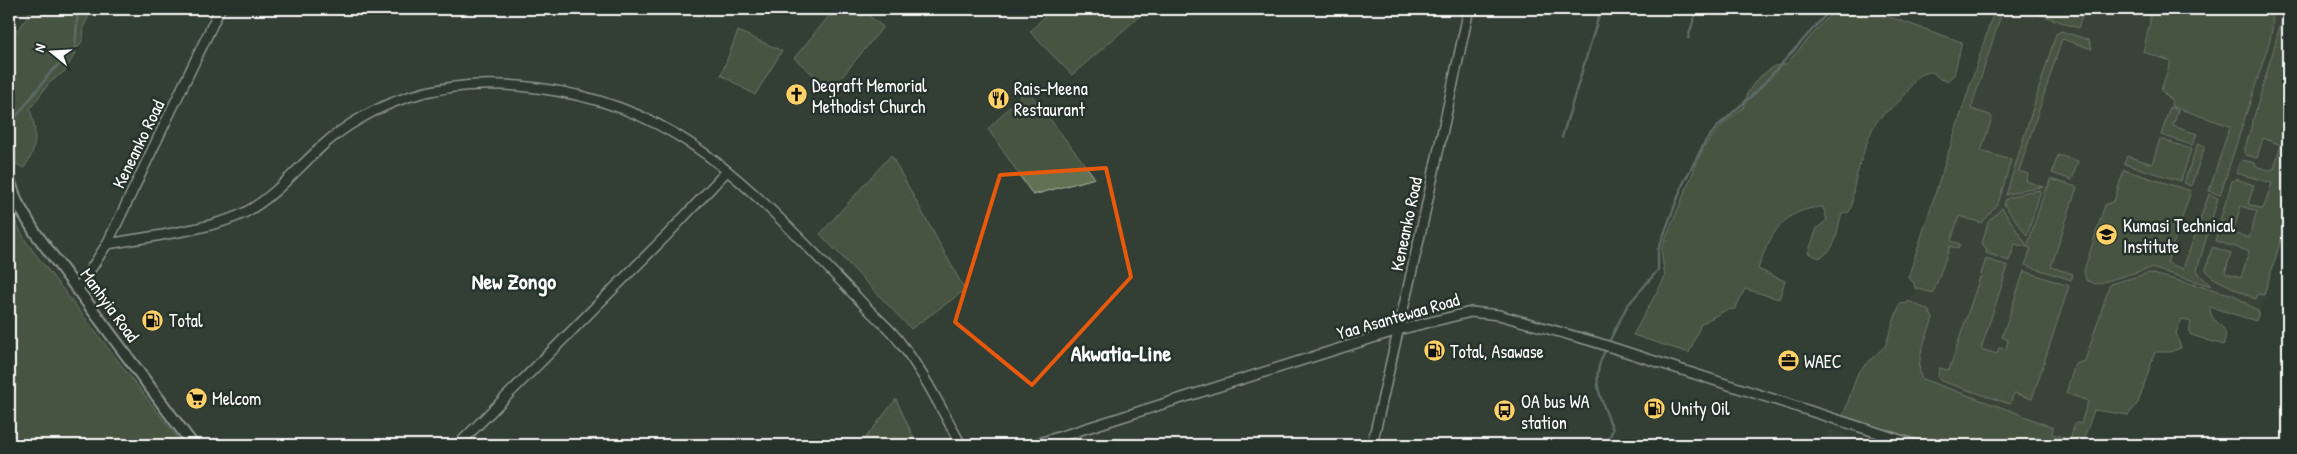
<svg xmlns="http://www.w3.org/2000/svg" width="2297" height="454" font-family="'Patrick Hand',sans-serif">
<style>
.built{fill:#434b3e}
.green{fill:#627052;stroke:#b0b8a8}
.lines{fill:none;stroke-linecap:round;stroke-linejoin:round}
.stream{stroke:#8fa5a3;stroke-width:2.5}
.tertiary-casing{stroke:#fff;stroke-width:12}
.secondary-casing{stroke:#fff;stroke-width:14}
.tertiary{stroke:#26332d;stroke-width:9}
.secondary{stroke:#26332d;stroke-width:10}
.marked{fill:none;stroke:#e8590c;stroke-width:4;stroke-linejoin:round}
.labels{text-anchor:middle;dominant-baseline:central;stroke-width:5;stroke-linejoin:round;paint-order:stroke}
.poi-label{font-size:18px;fill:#fff;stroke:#26332d;text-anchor:start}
.street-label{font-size:18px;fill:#fff;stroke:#26332d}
.district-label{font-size:22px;font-weight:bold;fill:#fff;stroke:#26332d}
</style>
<rect width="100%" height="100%" fill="#333e35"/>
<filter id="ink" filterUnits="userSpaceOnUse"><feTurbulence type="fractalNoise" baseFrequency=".02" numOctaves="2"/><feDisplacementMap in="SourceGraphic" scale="10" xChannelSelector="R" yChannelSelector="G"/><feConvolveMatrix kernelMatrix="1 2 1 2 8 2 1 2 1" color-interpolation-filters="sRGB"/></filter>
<g filter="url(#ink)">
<g class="built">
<path d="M2004,9H2288V222L2257,322L2134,282L2081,445L1880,396Z"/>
<path d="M1830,430L1872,445H1822Z"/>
</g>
<g class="green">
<path d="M32,9H92L84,26L83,39L65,71L49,83L30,109C37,132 38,148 24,168L16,164L13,139L9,131V37L22,25Z"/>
<path d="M835,9H861L883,27L831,90L794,58Z"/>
<path d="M1051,9H1148L1072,75L1030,32Z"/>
<path d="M1835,9H1867L1962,42L1954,75L1947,81L1940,79L1932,72C1915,74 1914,83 1905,95C1895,108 1880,113 1873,128C1866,143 1854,179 1853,194C1852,202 1853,205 1849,212L1842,214C1835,234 1839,248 1819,258L1808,253L1817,228L1827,220L1823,207C1783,209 1770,234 1758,269L1785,281L1779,299L1745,289L1735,309L1726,310L1701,324L1689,353L1633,335L1665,277L1661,250L1703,148L1724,123L1744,107L1748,92L1757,79L1774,66L1786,64Z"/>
<path d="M2024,9H2084L2078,28Z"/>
<path d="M2150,9H2270C2275,19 2272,29 2270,40L2220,195L2209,191L2230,126L2171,106L2172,101L2161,90L2171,61L2143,52L2150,22Z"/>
<path d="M2285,9H2288V217L2264,295L2257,294L2255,299L2212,277L2206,270L2212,247L2231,253L2225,273L2241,278L2249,251L2215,241L2219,228L2249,238L2257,211L2241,206L2234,228L2220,221L2232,181L2236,179L2254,185L2248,204L2263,209L2272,183L2236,173L2239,163L2242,160L2255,163V166L2268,170L2274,169L2281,145L2263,138L2257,158L2246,155L2244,152Z"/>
<path d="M1996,13L2001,15L1971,109L1990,115L1992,118L1981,151L2011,160L1998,204L1982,223L1959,216L1951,241L1960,244L1958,249L1950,246L1933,293L1915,288L1914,283L1908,278L1993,14Z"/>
<path d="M738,31L782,51L755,95L721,75Z"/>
<path d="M2061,31L2089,40L2092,49L2062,39L2019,171L2028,174L2026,181L2043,187L2026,189L2006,195L2056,34Z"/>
<path d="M1027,89L1095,178L1033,195L988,129Z"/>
<path d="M2170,107L2178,110L2173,126L2197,134L2192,145L2161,135Z"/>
<path d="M2160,139L2191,149L2181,181L2124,164L2127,156L2152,164Z"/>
<path d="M2198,143L2205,146L2191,186L2184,183Z"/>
<path d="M891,155L965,290L911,329L820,234Z"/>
<path d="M2058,155L2078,161L2072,180L2052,173Z"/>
<path d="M2124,170L2191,191L2167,263L2183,269L2209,194L2218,198L2197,270L2200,275L2211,286L2151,268L2096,284L2086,280L2084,271L2105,205L2114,201Z"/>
<path d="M2050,179L2077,187L2051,267L2073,274L2071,280L2025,265L2031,248L2027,247L2046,187L2048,188Z"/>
<path d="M2041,190L2027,236L2004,204L2006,199L2026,192Z"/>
<path d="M2002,208L2026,244V247L2015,244L2009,261L1986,253L1987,249L1982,244L1988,222Z"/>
<path d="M9,210L27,243L183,445H9Z"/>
<path d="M1986,259L2008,266L1981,349L1997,354L1999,348L2006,349L2008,340L2002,337L2024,271L2069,286L2032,399L2014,393L2010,404L1941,381L1938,378L1939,368L1949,370Z"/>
<path d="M2149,273L2234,295L2259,312L2256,321L2210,307C2209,325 2233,323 2223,345L2191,335L2189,333L2191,322L2182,319L2176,333L2181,348L2170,352H2155L2138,403L2128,415L2094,410L2082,445H1934L1843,416L1858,372L1885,346L1900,303L1906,304L1908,301L1928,310L1933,318C1927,337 1914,360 1922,379L2017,413L2053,428L2052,434L2070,440L2075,423L2081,424L2088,401L2066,393L2075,364L2085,361L2110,284Z"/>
<path d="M896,399L917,445H860Z"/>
</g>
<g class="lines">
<g class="stream">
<path d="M1688,38L1697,9"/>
<path d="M9,126L51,72L75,49L78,9"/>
<path d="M1562,137L1601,9"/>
<path d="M1608,344L1627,306L1658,270V250L1683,184L1705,142L1719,125L1756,92L1831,9"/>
<path d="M1605,445L1613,430C1602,400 1588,381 1606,349"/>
</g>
<defs>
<g id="tertiary">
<path d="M107,244C146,237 212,230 246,212C275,196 297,169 321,147C345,125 377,107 408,97C451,83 493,82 537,88C664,104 730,167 815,254C833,273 852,292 870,311C880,321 891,330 899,341C924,373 942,410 961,445"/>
<path d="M78,289L107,244L220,9"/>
<path d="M458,445L667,235L727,171"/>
<path d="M1033,445L1398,330L1471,312L1499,315L1595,342L1916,445"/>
<path d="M1372,445L1423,222L1469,9"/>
</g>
<path id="secondary" d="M9,180L17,202L34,231L193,445"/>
</defs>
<use href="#tertiary" class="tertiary-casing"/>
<use href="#secondary" class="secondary-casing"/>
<use href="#tertiary" class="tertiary"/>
<use href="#secondary" class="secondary"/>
</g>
</g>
<path d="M0 0H2297V454H0ZM1106,168L1131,277L1032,385L955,322L1000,175Z" fill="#333e35" fill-opacity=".55" fill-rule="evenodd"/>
<path class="marked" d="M1106,168L1131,277L1032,385L955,322L1000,175Z"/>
<defs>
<symbol id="church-disc" viewBox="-11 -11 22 22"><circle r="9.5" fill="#ffd166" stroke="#26332d"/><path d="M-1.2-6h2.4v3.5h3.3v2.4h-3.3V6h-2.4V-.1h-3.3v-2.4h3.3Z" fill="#111"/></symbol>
<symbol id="restaurant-disc" viewBox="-11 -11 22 22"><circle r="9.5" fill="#ffd166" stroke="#26332d"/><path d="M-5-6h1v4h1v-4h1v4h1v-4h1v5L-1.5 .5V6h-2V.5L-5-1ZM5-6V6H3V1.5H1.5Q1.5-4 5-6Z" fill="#111"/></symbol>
<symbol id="school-disc" viewBox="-11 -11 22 22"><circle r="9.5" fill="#ffd166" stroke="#26332d"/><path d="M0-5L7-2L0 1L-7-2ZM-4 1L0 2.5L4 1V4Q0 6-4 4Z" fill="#111"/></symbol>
<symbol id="fuel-disc" viewBox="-11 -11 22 22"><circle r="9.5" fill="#ffd166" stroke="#26332d"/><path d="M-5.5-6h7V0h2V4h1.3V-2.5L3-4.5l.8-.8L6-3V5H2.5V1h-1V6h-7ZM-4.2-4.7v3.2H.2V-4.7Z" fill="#111"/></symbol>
<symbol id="office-disc" viewBox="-11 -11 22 22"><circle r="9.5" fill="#ffd166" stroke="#26332d"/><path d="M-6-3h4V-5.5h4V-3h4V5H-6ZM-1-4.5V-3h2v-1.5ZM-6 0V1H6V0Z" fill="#111"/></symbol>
<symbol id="supermarket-disc" viewBox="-11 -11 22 22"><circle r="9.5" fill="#ffd166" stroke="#26332d"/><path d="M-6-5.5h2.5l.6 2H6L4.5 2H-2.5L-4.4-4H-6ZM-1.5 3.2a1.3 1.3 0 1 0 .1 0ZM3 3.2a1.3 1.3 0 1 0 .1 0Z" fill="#111"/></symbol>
<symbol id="bus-disc" viewBox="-11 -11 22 22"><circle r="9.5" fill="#ffd166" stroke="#26332d"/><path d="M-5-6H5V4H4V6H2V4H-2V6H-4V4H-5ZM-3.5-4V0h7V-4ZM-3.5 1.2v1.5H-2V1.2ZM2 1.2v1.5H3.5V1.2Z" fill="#111"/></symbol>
</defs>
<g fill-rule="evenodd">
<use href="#church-disc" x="784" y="82" width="25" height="25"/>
<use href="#restaurant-disc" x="986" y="86" width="25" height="25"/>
<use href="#school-disc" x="2094" y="222" width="25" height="25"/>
<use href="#fuel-disc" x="140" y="308" width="25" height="25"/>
<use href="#fuel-disc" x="1422" y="338" width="25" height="25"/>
<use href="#office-disc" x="1776" y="348" width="25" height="25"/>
<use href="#supermarket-disc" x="184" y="386" width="25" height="25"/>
<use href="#fuel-disc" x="1642" y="396" width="25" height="25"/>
<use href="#bus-disc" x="1492" y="398" width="25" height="25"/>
</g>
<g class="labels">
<g class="poi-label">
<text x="812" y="85">Degraft Memorial<tspan x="812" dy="21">Methodist Church</tspan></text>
<text x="1014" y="88">Rais-Meena<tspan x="1014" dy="21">Restaurant</tspan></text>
<text x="2123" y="225">Kumasi Technical<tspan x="2123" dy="21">Institute</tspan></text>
<text x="169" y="320">Total</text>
<text x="1450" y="351">Total, Asawase</text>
<text x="1804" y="361">WAEC</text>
<text x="212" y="398">Melcom</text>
<text x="1521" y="401">OA bus WA<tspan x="1521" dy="21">station</tspan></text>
<text x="1671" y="408">Unity Oil</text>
</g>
<g class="street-label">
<text transform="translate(138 144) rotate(-64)">Keneanko Road</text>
<text transform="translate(1406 224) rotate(-78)">Keneanko Road</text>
<text transform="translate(110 305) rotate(54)">Manhyia Road</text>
<text transform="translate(1398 316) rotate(-16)">Yaa Asantewaa Road</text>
</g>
<g class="district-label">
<text x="514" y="281">New Zongo</text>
<text x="1121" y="353">Akwatia-Line</text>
</g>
</g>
<rect width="2297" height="454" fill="none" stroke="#26332d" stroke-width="30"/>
<rect x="15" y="15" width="2267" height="424" fill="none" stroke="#fff" stroke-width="2" filter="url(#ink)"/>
<g transform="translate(52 52) rotate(288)" stroke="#26332d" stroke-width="4" paint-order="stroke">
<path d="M0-4L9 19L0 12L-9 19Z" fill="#ffffff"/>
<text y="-8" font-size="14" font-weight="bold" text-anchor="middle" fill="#ffffff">N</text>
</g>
</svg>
